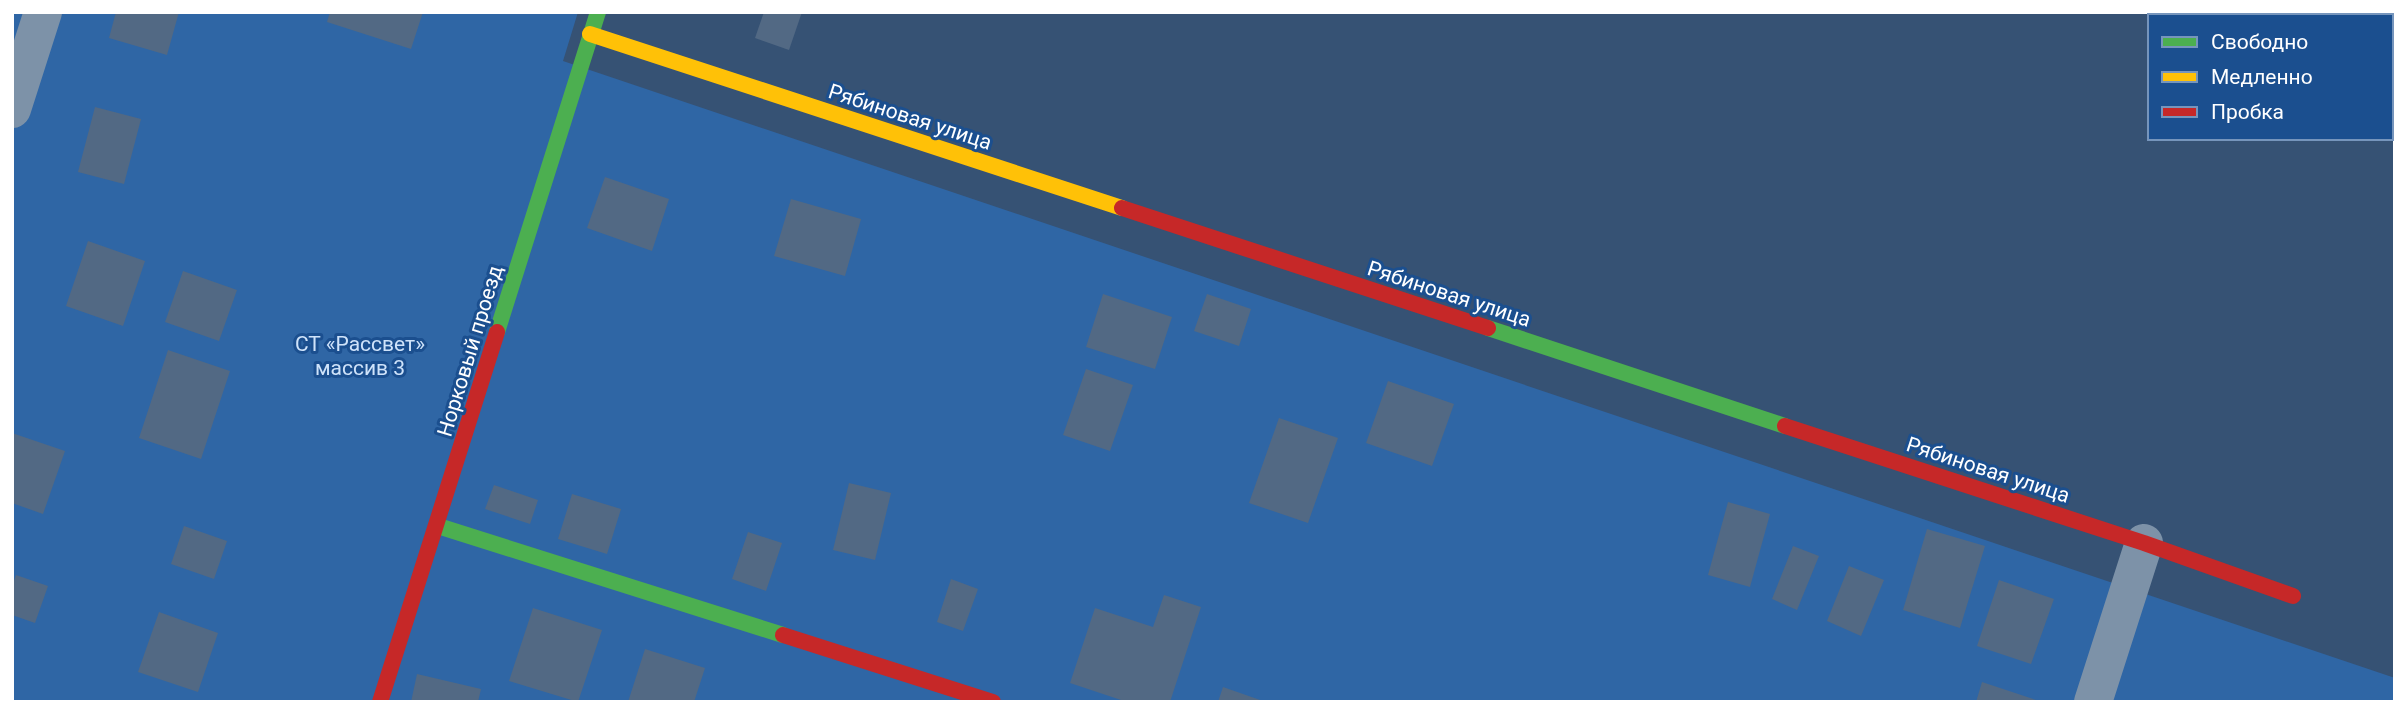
<svg xmlns="http://www.w3.org/2000/svg" width="2407" height="714" font-family="Roboto,sans-serif">
<style>
.green{fill:#2f66a5}
.building{fill:#526984}
.lines{fill:none;stroke-linecap:round;stroke-linejoin:round}
.street{stroke:#7d92a8;stroke-width:38}
.fast{stroke:#4caf50;stroke-width:16}
.slow{stroke:#ffc107;stroke-width:16}
.jam{stroke:#c62828;stroke-width:16}
.labels{text-anchor:middle;dominant-baseline:central;stroke-width:6;stroke-linejoin:round;paint-order:stroke}
.street-label{font-size:21px;fill:#fff;stroke:#1b4f8f}
.park-label{font-size:21px;fill:#cfe3fa;stroke:#1b4f8f}
</style>
<rect width="100%" height="100%" fill="#365274"/>
<path class="green" d="M12,12H578L563,61L2395,678V702H12Z"/>
<g class="building">
<path d="M116,12H179L167,55L109,38Z"/>
<path d="M330,12H423L411,49L327,22Z"/>
<path d="M764,12H802L789,50L755,38Z"/>
<path d="M95,107L141,119L124,184L78,172Z"/>
<path d="M605,177L669,199L652,251L587,228Z"/>
<path d="M791,199L861,219L845,276L774,256Z"/>
<path d="M88,241L145,261L123,326L66,306Z"/>
<path d="M183,271L237,290L219,341L165,322Z"/>
<path d="M1103,294L1172,317L1155,369L1086,347Z"/>
<path d="M1207,294L1251,309L1239,346L1194,331Z"/>
<path d="M168,350L230,371L201,459L139,438Z"/>
<path d="M1086,369L1133,385L1110,451L1063,435Z"/>
<path d="M1388,381L1454,404L1432,466L1366,443Z"/>
<path d="M1279,418L1338,438L1308,523L1249,503Z"/>
<path d="M12,433L65,451L43,514L12,503Z"/>
<path d="M849,483L891,493L875,560L833,550Z"/>
<path d="M494,485L538,500L530,524L485,509Z"/>
<path d="M572,494L621,509L607,554L558,539Z"/>
<path d="M1728,502L1770,514L1750,587L1708,575Z"/>
<path d="M184,526L227,541L214,579L171,564Z"/>
<path d="M1927,529L1985,546L1960,628L1903,610Z"/>
<path d="M748,532L782,543L766,591L732,579Z"/>
<path d="M1793,546L1819,556L1797,610L1772,599Z"/>
<path d="M1849,566L1884,580L1861,636L1827,621Z"/>
<path d="M16,575L48,586L35,623L12,615V586Z"/>
<path d="M951,579L978,589L963,631L937,622Z"/>
<path d="M1999,580L2054,599L2031,664L1977,646Z"/>
<path d="M1164,595L1201,607L1170,702H1127L1070,683L1095,608L1153,627Z"/>
<path d="M533,608L602,630L578,702L509,681Z"/>
<path d="M159,612L218,633L198,692L138,672Z"/>
<path d="M645,649L705,668L694,702H628Z"/>
<path d="M417,674L481,689L478,702H411Z"/>
<path d="M1982,682L2039,701V702H1976Z"/>
<path d="M1223,687L1263,701V702H1218Z"/>
</g>
<g class="lines">
<g class="street">
<path d="M12,109L43,12"/>
<path d="M2093,702L2144,543"/>
</g>
<g class="fast">
<path d="M1488,328L1785,426"/>
<path d="M497,332L598,12"/>
<path d="M438,526L783,635"/>
</g>
<path class="slow" d="M590,34L1122,208"/>
<g class="jam">
<path d="M1122,208L1488,328"/>
<path d="M1785,426L2144,543L2293,596"/>
<path d="M783,635L993,702"/>
<path d="M380,702L497,332"/>
</g>
</g>
<g class="labels">
<g class="street-label">
<text transform="translate(910 117) rotate(18)">Рябиновая улица</text>
<text transform="translate(1449 294) rotate(18)">Рябиновая улица</text>
<text transform="translate(470 351) rotate(-73)">Норковый проезд</text>
<text transform="translate(1988 470) rotate(18)">Рябиновая улица</text>
</g>
<g class="park-label">
<text x="360" y="344">СТ «Рассвет»<tspan x="360" dy="24">массив 3</tspan></text>
</g>
</g>
<rect width="2407" height="714" fill="none" stroke="#ffffff" stroke-width="28"/>
<rect x="2148" y="14" width="245" height="126" fill="#1b4f8f" stroke="#7695bc" stroke-width="2"/>
<rect x="2162" y="37" width="35" height="10" fill="#4caf50" stroke="#7695bc" stroke-width="2"/>
<text x="2211" y="49" font-size="21" fill="#ffffff">Свободно</text>
<rect x="2162" y="72" width="35" height="10" fill="#ffc107" stroke="#7695bc" stroke-width="2"/>
<text x="2211" y="84" font-size="21" fill="#ffffff">Медленно</text>
<rect x="2162" y="107" width="35" height="10" fill="#c62828" stroke="#7695bc" stroke-width="2"/>
<text x="2211" y="119" font-size="21" fill="#ffffff">Пробка</text>
</svg>
